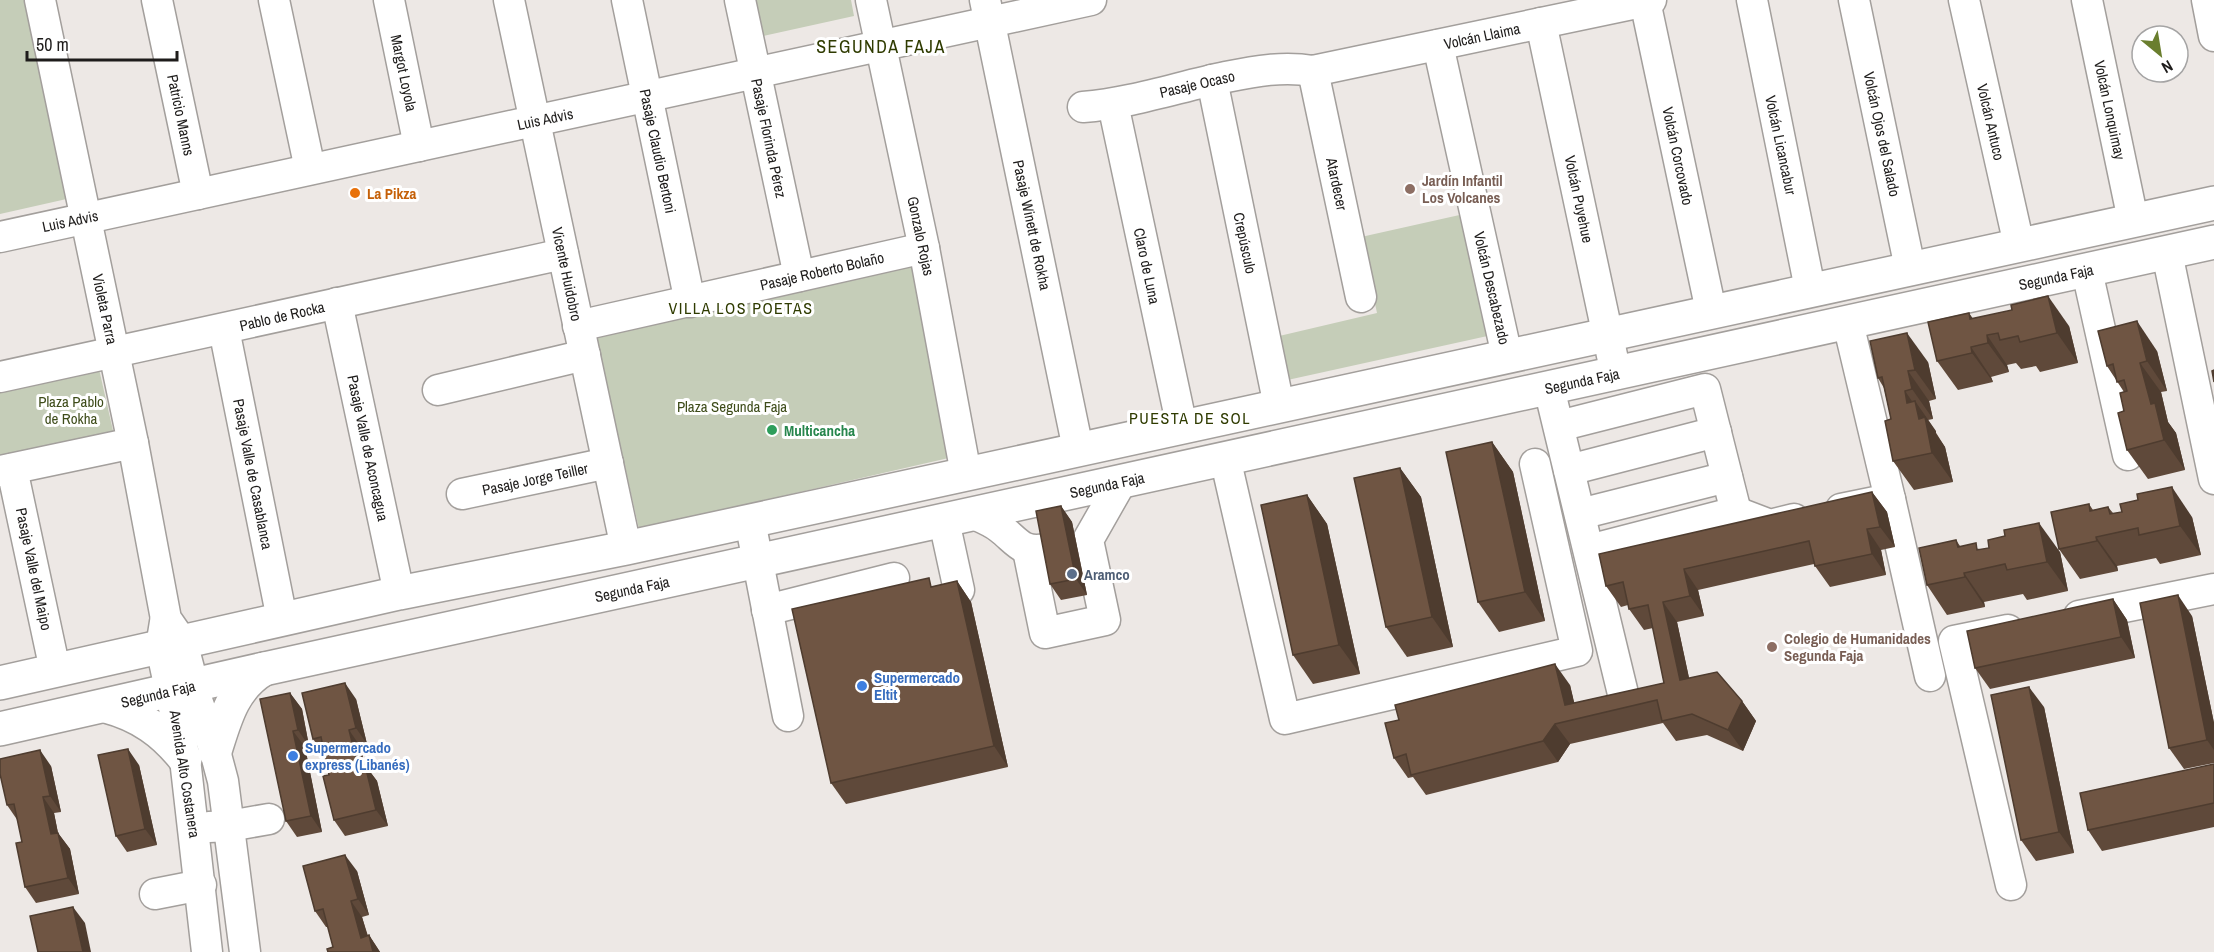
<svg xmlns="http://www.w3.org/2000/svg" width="2214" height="952" font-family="'Archivo Narrow',sans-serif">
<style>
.green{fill:#c5cdb8}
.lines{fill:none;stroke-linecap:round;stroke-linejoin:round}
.minor-casing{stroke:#a39f9c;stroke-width:33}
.major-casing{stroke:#a39f9c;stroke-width:36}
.minor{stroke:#fff;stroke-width:30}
.major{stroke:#fff;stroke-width:33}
.wall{fill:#5f493a}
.shaded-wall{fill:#4e3c2f}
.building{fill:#6f5543;stroke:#4e3c2f;stroke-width:1.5}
.education-dot{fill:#8d6e63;stroke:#fff;stroke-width:2}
.food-dot{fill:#e8710a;stroke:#fff;stroke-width:2}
.leisure-dot{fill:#2e9e5b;stroke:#fff;stroke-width:2}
.service-dot{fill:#5c6f8a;stroke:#fff;stroke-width:2}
.shop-dot{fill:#3f7fe0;stroke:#fff;stroke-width:2}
.labels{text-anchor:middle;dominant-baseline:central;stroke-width:6;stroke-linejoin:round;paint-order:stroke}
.street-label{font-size:15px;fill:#1e1c1b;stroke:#fff}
.education-label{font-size:15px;font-weight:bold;fill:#785e54;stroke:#fff;text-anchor:start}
.food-label{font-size:15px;font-weight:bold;fill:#c56008;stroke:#fff;text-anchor:start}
.park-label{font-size:15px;fill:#3e4c1a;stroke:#fff}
.leisure-label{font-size:15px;font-weight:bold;fill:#27864d;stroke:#fff;text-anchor:start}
.service-label{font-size:15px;font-weight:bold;fill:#4e5e75;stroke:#fff;text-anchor:start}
.shop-label{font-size:15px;font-weight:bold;fill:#366cbe;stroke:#fff;text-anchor:start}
.neighbourhood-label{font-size:16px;letter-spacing:1.5px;fill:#2f3b00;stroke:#fff}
.quarter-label{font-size:18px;letter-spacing:1.5px;fill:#2f3b00;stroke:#fff}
</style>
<rect width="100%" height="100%" fill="#ede8e5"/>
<g class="green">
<path d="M0,0H29L71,198L0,214Z"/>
<path d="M751,0H851L854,16L758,37Z"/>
<path d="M1464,214L1492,335L1283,381L1275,337L1377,313L1361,237Z"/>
<path d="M914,265L953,457L639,529L595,333Z"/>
<path d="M99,369L114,435L0,459V390Z"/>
</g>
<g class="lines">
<defs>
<g id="minor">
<path d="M40,0L133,443L166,619L182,642L198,703L215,751L223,781L245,952"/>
<path d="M157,0L198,194"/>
<path d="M274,0L310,169"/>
<path d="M389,0L419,146"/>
<path d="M509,0L626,548"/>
<path d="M627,0L690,302"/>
<path d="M740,0L799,276"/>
<path d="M871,0L924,248L966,474"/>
<path d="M985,0L1078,449"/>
<path d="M1752,0L1810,289"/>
<path d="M1854,0L1910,268"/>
<path d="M1964,0L2019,245"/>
<path d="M2087,0L2133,220"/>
<path d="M2207,0L2214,36"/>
<path d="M1645,1L1711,311"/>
<path d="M1541,23L1616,374"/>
<path d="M1438,45L1507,356"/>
<path d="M1313,71L1361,297"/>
<path d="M1212,80L1279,406"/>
<path d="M1113,104L1182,427"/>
<path d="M1083,107C1132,103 1178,87 1226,77C1256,71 1283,66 1313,71L1651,0"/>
<path d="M0,237L1091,0"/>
<path d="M2167,253L2214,479"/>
<path d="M2087,271L2128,455"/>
<path d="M337,303L399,593"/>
<path d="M578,326L924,248"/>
<path d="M224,329L282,619"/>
<path d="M0,377L563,254"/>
<path d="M1549,388L1625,702"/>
<path d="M438,390L585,355"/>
<path d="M1559,426L1705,389L1736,512"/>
<path d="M12,469L55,670"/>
<path d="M1569,470L1716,432"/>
<path d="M0,471L133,443"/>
<path d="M1229,475L1285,719L1577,651L1535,464"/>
<path d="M462,494L608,463"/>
<path d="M1890,499L1930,676"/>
<path d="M1841,509L1890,499L1848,323"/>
<path d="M974,514C983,518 993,522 1000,528C1017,541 1022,554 1046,549"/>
<path d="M1580,514L1727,477"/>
<path d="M750,521L788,716"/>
<path d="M944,521L959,590"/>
<path d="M1028,550L1045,633L1105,620L1088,540L1121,482"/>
<path d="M1589,550L1736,512L1770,525L1794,519"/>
<path d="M767,610L894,578"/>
<path d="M2079,616L2214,589"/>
<path d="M165,622L161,647L185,759L207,952"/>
<path d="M2008,630L1954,641L2011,885"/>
<path d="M209,827L229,826L269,819"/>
<path d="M155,894L201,885"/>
</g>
<g id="major">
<path d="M0,683L399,593L626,548L2214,203"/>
<path d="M106,706C140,715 164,732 185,759"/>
<path d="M0,729L264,669L2214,242"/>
<path d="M215,751C225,719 233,687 264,669"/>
</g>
</defs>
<use href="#minor" class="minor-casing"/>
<use href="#major" class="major-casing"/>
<use href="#minor" class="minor"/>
<use href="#major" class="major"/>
</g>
<g class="wall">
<path d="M1973,318L2069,326L2078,363L2040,372L2036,366L2021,369L2016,363L2007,365L2009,372L1991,377L1993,382L1958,390L1937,361Z"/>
<path d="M2157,351L2167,391L2161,392L2168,422L2176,433L2185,470L2148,479L2127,450L2124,411V392L2107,366Z"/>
<path d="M1928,362L1936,399L1929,401L1933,419L1928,420L1945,447L1953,482L1914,490L1893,461L1891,419L1884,388L1878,378Z"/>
<path d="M1492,442L1513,472L1545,621L1499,632L1478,602Z"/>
<path d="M1400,468L1421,497L1453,647L1407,657L1386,627Z"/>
<path d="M1872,492L1887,512L1895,547L1881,550L1886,575L1830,587L1815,566L1814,564L1698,590L1704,616L1677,622L1689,678L1742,701L1756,721L1743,751L1707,735L1676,741L1663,723L1570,744L1558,762L1426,795L1413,777L1408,778L1394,758L1570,685L1574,703L1664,683L1653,628L1644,630L1629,609L1628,605L1621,607L1606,586Z"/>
<path d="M1307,495L1327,524L1360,674L1313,684L1293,655Z"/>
<path d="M2089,504L2093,510L2108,507L2113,513L2192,517L2201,555L2160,564L2156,558L2117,566L2118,571L2080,579L2059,549Z"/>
<path d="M1061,506L1072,522L1087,595L1061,600L1050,584Z"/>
<path d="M1956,540L1960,546L1980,549L2060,552L2068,591L2027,600L2023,594L1984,602L1985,607L1947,615L1927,585Z"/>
<path d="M957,581L971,602L1008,767L846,804L831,783L935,586Z"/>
<path d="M2113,599L2127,620L2135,658L1990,689L1975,668Z"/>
<path d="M2192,616L2214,723V763L2184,769L2169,748Z"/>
<path d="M290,693L302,709L309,746L305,747L322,832L297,837L286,821Z"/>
<path d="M356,699L367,744L360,746L365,765L377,781L388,826L345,836L334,820L329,775L325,755L313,739Z"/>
<path d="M2044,707L2074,853L2036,861L2021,840Z"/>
<path d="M2214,764V827L2102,851L2088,830Z"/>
<path d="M139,765L157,845L127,852L116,836Z"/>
<path d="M51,766L61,812L54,813L58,833L70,849L79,894L36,903L25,887L22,842L18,821L7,805Z"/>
<path d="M357,871L369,915L362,917L368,936L369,935L380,952H328L333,947L328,927H326L315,911Z"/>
</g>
<g class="shaded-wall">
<path d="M2048,296L2069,326L2078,363L2057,333Z"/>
<path d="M1969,313L1988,340L1987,335L2007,365L2009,372L1970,319Z"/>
<path d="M2137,321L2157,351L2167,391L2147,361Z"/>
<path d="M1907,333L1928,362L1936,399L1915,370Z"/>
<path d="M1971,347L1991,377L1993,382L1972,353Z"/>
<path d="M2140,363L2161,392L2168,422L2176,433L2185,470L2164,440L2151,404Z"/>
<path d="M1908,371L1929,401L1933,419L1912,389Z"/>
<path d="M1905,391L1916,407L1915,401L1936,431V434L1945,447L1953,482L1932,453L1907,403Z"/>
<path d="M1492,442L1513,472L1545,621L1525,592Z"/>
<path d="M1400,468L1421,497L1453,647L1432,617Z"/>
<path d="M2172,487L2192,517L2201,555L2180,526Z"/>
<path d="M1872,492L1887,512L1895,547L1880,527Z"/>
<path d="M1307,495L1327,524L1360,674L1339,645Z"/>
<path d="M1061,506L1072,522L1087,595L1076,579Z"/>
<path d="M2039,523L2060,552L2068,591L2047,562Z"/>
<path d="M1867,529L1881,550L1886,575L1872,554Z"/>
<path d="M2096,537L2117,566L2118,571L2097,541Z"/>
<path d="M1684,569L1698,590L1704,616L1690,596Z"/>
<path d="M1964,573L1984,602L1985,607L1965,577Z"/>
<path d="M957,581L971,602L1008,767L994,746Z"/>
<path d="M2178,595L2192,616L2214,723V750L2207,740Z"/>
<path d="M2113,599L2127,620L2135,658L2121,637Z"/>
<path d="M1663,602L1677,622L1694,701L1680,680Z"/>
<path d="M1555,664L1570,685L1578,718L1565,705Z"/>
<path d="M345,683L356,699L367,744L356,728Z"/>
<path d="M2029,687L2044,707L2074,853L2059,832Z"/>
<path d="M290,693L302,709L309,746L298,730Z"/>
<path d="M1742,701L1756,721L1743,751L1728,730Z"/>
<path d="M1555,724L1570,744L1558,762L1543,741Z"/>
<path d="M349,730L360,746L369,782L358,766Z"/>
<path d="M293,731L305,747L322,832L311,816Z"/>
<path d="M128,749L139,765L157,845L145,829Z"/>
<path d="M40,750L51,766L61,812L50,796Z"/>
<path d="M365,765L377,781L388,826L376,810Z"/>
<path d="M43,797L54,813L58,833L70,849L79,894L68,878L51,834Z"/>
<path d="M345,855L357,871L369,915L358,899Z"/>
<path d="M351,901L362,917L372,952L361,938Z"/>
<path d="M73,907L85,923L91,952H83Z"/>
<path d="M369,935L380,952H373Z"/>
</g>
<g class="building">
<path d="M2048,296L2057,333L2020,342L2018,336L2000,340L1998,333L1987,335L1988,343L1971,347L1972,353L1937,361L1928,322L1969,313L1970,319L2012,310L2011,305Z"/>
<path d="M2137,321L2147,361L2140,363L2151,404L2155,403L2164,440L2127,450L2118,413L2124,411L2120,393L2127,391L2124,380L2117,382L2113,364L2107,366L2098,331Z"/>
<path d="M1907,333L1915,370L1908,371L1912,389L1905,391L1907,403L1915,401L1919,419L1925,417L1932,453L1893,461L1885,421L1891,419L1882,377L1878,378L1870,341Z"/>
<path d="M2214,370V382L2212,371Z"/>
<path d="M1492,442L1525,592L1478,602L1446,452Z"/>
<path d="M1400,468L1432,617L1386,627L1354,478Z"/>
<path d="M2172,487L2180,526L2139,535L2138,528L2096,537L2097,541L2059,549L2051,512L2089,504L2090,511L2108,507L2110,514L2122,512L2120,504L2138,500L2137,494Z"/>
<path d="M1872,492L1880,527L1867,529L1872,554L1815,566L1809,541L1684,569L1690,596L1663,602L1680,680L1717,672L1742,701L1728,730L1692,714L1662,721L1657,700L1555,724L1543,741L1411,775L1406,754L1394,758L1385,723L1399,720L1395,705L1555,664L1565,705L1664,683L1648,605L1629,609L1623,582L1606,586L1599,554Z"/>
<path d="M1307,495L1339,645L1293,655L1261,505Z"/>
<path d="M1061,506L1076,579L1050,584L1036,511Z"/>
<path d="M2039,523L2047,562L2007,570L2005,564L1964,573L1965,577L1927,585L1919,548L1956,540L1958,547L1976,543L1977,550L1989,548L1988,540L2005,536L2004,530Z"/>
<path d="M929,578L931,587L957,581L994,746L831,783L792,609Z"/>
<path d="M2178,595L2207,740L2169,748L2140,603Z"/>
<path d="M2113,599L2121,637L1975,668L1967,631Z"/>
<path d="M345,683L356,728L349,730L358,766L365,765L376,810L334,820L323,776L329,775L321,737L313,739L302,693Z"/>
<path d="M2029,687L2059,832L2021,840L1991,695Z"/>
<path d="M290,693L298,730L293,731L311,816L286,821L260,699Z"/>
<path d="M128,749L145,829L116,836L98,755Z"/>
<path d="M40,750L50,796L43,797L51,834L58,833L68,878L25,887L16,843L22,842L14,804L7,805L0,774V759Z"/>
<path d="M2214,764V803L2088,830L2080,793Z"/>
<path d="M345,855L358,899L351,901L361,938L369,935L373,952H328L327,949L333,947L323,909L315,911L303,866Z"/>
<path d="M73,907L83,952H38L30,916Z"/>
</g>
<g class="education-dot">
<circle cx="1410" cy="189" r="6"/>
<circle cx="1772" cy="647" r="6"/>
</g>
<circle class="food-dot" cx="355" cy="193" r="6"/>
<circle class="leisure-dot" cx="772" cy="430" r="6"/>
<circle class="service-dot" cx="1072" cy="574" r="6"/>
<g class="shop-dot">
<circle cx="862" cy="686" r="6"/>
<circle cx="293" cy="756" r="6"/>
</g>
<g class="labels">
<g class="street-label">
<text transform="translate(1482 36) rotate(-12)">Volcán Llaima</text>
<text transform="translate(404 73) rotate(78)">Margot Loyola</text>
<text transform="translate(1197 84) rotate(-13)">Pasaje Ocaso</text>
<text transform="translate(2110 110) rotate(78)">Volcán Lonquimay</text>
<text transform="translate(181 115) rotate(78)">Patricio Manns</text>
<text transform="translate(545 119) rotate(-12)">Luis Advis</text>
<text transform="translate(1991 122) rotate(77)">Volcán Antuco</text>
<text transform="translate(1882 134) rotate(78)">Volcán Ojos del Salado</text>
<text transform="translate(769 138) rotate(78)">Pasaje Florinda Pérez</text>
<text transform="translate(1781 145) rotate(78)">Volcán Licancabur</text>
<text transform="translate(658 151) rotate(78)">Pasaje Claudio Bertoni</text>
<text transform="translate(1678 156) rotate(78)">Volcán Corcovado</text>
<text transform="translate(1337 184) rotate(78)">Atardecer</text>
<text transform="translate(1579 199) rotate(78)">Volcán Puyehue</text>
<text transform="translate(70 221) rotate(-12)">Luis Advis</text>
<text transform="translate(1032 225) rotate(78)">Pasaje Winett de Rokha</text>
<text transform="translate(921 236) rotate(78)">Gonzalo Rojas</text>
<text transform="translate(1245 243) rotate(78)">Crepúsculo</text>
<text transform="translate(1147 266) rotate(78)">Claro de Luna</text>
<text transform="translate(822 271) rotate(-13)">Pasaje Roberto Bolaño</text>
<text transform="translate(567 274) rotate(78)">Vicente Huidobro</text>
<text transform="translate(2056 277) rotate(-12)">Segunda Faja</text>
<text transform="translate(1492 288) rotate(77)">Volcán Descabezado</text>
<text transform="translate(105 309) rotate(78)">Violeta Parra</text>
<text transform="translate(282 316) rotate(-13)">Pablo de Rocka</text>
<text transform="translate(1582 381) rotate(-12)">Segunda Faja</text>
<text transform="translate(368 448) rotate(78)">Pasaje Valle de Aconcagua</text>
<text transform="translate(253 474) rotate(79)">Pasaje Valle de Casablanca</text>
<text transform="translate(535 479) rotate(-12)">Pasaje Jorge Teiller</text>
<text transform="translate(1107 485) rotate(-12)">Segunda Faja</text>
<text transform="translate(34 569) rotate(78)">Pasaje Valle del Maipo</text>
<text transform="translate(632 589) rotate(-12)">Segunda Faja</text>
<text transform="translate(158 694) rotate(-13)">Segunda Faja</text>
<text transform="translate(185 774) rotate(81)">Avenida Alto Costanera</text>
</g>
<g class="education-label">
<text x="1422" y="180">Jardín Infantil<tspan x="1422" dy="17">Los Volcanes</tspan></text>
<text x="1784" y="638">Colegio de Humanidades<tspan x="1784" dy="17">Segunda Faja</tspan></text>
</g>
<g class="food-label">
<text x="367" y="193">La Pikza</text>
</g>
<g class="park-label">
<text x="71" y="401">Plaza Pablo<tspan x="71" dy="17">de Rokha</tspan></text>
<text x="732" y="406">Plaza Segunda Faja</text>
</g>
<g class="leisure-label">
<text x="784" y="430">Multicancha</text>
</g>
<g class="service-label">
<text x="1084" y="574">Aramco</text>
</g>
<g class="shop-label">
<text x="874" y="677">Supermercado<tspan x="874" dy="17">Eltit</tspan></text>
<text x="305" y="747">Supermercado<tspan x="305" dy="17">express (Libanés)</tspan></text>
</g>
<g class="neighbourhood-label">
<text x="741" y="308">VILLA LOS POETAS</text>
<text x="1190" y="418">PUESTA DE SOL</text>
</g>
<g class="quarter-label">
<text x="881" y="46">SEGUNDA FAJA</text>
</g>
</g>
<g transform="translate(2160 54) rotate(150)"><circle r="28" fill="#ffffff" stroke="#a5a4a4" stroke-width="1.5"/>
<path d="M0-4.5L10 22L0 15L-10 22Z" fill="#6a7e2e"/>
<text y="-9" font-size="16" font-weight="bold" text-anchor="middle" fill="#1e1c1b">N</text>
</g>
<path d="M27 51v9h150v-9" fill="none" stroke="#1e1c1b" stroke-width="3"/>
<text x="36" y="51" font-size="18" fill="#1e1c1b" stroke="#ffffff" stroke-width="4.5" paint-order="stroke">50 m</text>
</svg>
